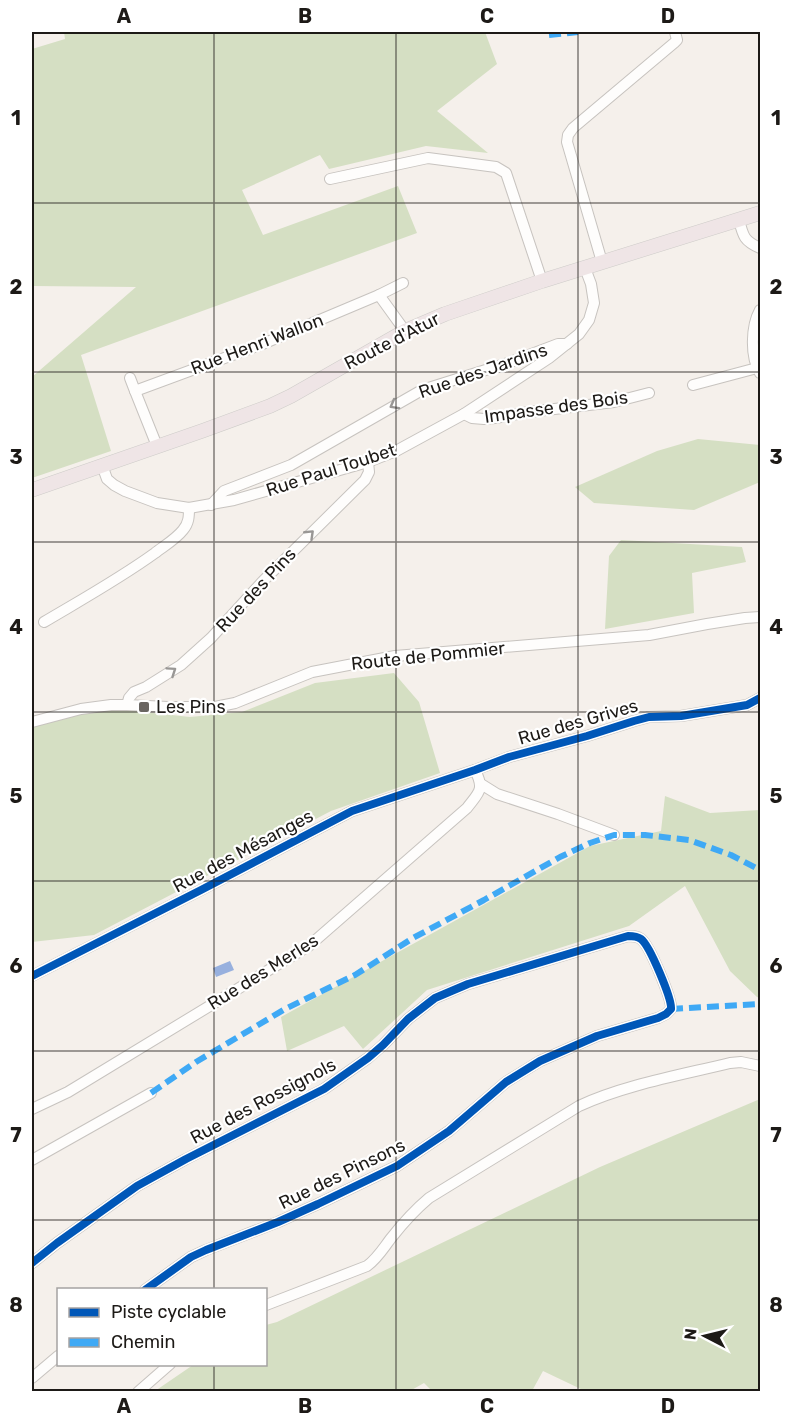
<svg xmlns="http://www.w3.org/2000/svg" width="792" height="1423" font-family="Rubik,sans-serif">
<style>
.green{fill:#d5dfc3}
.water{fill:#97b0de}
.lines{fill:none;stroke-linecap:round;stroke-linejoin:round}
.minor-casing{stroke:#c7c3bf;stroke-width:12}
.major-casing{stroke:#ceccc9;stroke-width:15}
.minor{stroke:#fefdfc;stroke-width:10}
.major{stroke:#efe5e6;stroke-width:14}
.quiet{stroke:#3fa9f5;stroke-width:6;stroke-dasharray:12 6;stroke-linecap:butt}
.cycleway-casing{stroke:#fff;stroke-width:11}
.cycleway{stroke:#0057b8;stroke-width:8}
.oneway{stroke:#999795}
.grid{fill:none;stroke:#1d1a17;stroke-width:1.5;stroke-opacity:0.55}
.poi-dot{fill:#696561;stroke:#fff;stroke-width:2}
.labels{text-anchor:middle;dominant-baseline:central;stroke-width:4.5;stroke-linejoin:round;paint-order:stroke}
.street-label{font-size:18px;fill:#1d1a17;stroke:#fff}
.poi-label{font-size:18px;fill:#1d1a17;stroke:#fff;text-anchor:start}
.neatline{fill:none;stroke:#1d1a17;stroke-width:2}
.grid-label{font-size:20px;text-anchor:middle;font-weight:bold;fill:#1d1a17}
</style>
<rect width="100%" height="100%" fill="#f5f0eb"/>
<g class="green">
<path d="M64,32H485L497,64L437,111L488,153L426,146L329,169L320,155L242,190L263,235L398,186L417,233L81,355L111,451L32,478V377L136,287L33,286L32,287V49L65,39Z"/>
<path d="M698,439L760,445V482L694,510L594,503L575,487L657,451Z"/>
<path d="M621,540L742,547L746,562L692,573L694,613L605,629L609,556Z"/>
<path d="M394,673L419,702L440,773L331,811L94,935L32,942V725L73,714L118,709L190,717L242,712L315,683Z"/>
<path d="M665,796L710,813L760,810V998L757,997L730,971L685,886L629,926L427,990L363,1049L344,1026L287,1051L281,1017L590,846L661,831Z"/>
<path d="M760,1099V1391H585L543,1371L532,1391H432L424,1383L408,1392L155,1391L193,1365L266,1364V1325L277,1322L600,1167Z"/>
</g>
<path class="water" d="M230,961L234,970L216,977L213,968Z"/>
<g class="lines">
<defs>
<g id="minor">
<path d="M330,179L428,158L496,167L506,173L542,281"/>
<path d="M739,220C743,236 744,241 760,248"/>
<path d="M602,262L567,142L568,135L573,128L674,43L677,40L675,32"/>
<path d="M379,295L403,283"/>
<path d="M760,310C751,326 750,357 760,373"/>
<path d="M130,378L135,391"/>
<path d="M693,385L757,368"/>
<path d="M464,414L472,418L484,419L495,418L529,412L614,402L649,393"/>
<path d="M157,446L135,391L265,343L379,295L405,331"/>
<path d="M102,465L107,479L114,485L125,491L157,503L189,508L234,500L368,462L396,451L464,414L549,358L579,334L589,320L594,303L591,284L585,268"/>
<path d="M211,505L224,491L291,465L422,390L508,363L558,344H567"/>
<path d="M44,622C81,600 119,579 155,553C164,546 176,539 183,530C189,523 189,516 189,508"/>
<path d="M127,705L129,698L134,692L146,687L181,665L211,638L263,581L365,480L369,472L368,462"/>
<path d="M32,722L81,709L111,705H127L168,707H215L235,703L312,672L395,656L649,635L707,624L745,618L760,617"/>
<path d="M481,784L497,794L558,814L614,835"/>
<path d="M32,976L201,890L352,811L475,770L509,757L587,736L634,721L649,717L681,716L747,705L760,698"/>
<path d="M32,1109L68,1092L310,945L467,808C479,792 485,790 475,770"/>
<path d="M32,1160L151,1093"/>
<path d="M32,1263L57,1243L137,1186L186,1159L324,1089L368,1058L383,1045L408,1019L435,998L468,984L628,936C633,936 637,936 641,939C650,946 672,999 671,1009L666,1014L658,1018L597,1036L540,1061L506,1082L449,1131L397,1166L318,1204L278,1222L206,1250L191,1257L145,1290"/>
<path d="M266,1305L367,1266C378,1258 384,1247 392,1237C403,1223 416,1209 429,1198L579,1106C624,1085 681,1075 730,1063L741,1062L760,1066"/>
<path d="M32,1378L58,1356"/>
<path d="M138,1392L170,1364"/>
</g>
<path id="major" d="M32,490L202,431L270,406L291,396L405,331L445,314L542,281L760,213"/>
</defs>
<use href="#minor" class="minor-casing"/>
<use href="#major" class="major-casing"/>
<use href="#minor" class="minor"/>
<use href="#major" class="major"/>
<g class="quiet">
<path d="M549,35L578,32"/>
<path d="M671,1009L760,1004"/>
<path d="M151,1093L196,1062L285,1009L355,975L413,938L484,900L560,857L590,843L614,835H645L689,840L731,855L760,870"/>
</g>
<defs>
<g id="cycleway">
<path d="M32,976L201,890L352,811L475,770L509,757L587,736L634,721L649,717L681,716L747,705L760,698"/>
<path d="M32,1263L57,1243L137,1186L186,1159L324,1089L368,1058L383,1045L408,1019L435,998L468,984L628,936C633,936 637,936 641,939C650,946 672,999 671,1009L666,1014L658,1018L597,1036L540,1061L506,1082L449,1131L397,1166L318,1204L278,1222L206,1250L191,1257L145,1290"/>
</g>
</defs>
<use href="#cycleway" class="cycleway-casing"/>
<use href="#cycleway" class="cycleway"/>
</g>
<defs><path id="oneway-chevron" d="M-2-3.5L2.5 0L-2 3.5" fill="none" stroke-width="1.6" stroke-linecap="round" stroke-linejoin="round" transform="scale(1.5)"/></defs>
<g class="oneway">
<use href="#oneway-chevron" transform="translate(394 405) rotate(151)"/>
<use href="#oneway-chevron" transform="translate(310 534) rotate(-44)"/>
<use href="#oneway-chevron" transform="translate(172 671) rotate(-34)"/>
</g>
<path class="grid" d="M214,32V1290M396,32V1392M578,32V1392M32,203H760M32,372H760M32,542H760M32,712H760M32,881H760M32,1051H760M32,1220H760M214,1364V1392"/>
<rect class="poi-dot" x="138" y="701" width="12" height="12" rx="3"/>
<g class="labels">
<g class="street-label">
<text transform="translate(392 341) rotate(-27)">Route d'Atur</text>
<text transform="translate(257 344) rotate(-21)">Rue Henri Wallon</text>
<text transform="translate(483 371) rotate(-19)">Rue des Jardins</text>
<text transform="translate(556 407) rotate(-8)">Impasse des Bois</text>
<text transform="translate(331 470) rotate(-18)">Rue Paul Toubet</text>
<text transform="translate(256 590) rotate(-47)">Rue des Pins</text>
<text transform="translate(428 656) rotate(-6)">Route de Pommier</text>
<text transform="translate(578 722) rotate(-16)">Rue des Grives</text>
<text transform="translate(243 851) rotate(-28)">Rue des Mésanges</text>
<text transform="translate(263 972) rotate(-32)">Rue des Merles</text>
<text transform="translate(263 1101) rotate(-28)">Rue des Rossignols</text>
<text transform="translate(342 1174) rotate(-26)">Rue des Pinsons</text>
</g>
<g class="poi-label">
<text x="156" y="707">Les Pins</text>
</g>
</g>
<rect width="792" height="1423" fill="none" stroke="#ffffff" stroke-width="66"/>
<rect x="57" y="1288" width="210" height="78" fill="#ffffff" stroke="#a5a3a2" stroke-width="1.5"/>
<rect x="69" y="1308" width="30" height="9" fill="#0057b8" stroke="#a5a3a2" stroke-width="1.5"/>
<text x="111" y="1318" font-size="18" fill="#1d1a17">Piste cyclable</text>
<rect x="69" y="1338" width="30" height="9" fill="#3fa9f5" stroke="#a5a3a2" stroke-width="1.5"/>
<text x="111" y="1348" font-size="18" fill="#1d1a17">Chemin</text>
<g transform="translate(705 1336) rotate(277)" stroke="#ffffff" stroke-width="4.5" paint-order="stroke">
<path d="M0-4.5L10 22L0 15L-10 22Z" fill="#1d1a17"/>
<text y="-9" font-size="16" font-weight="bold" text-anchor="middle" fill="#1d1a17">N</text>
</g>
<rect x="33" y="33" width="726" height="1357" class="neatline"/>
<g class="grid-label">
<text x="124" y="23">A</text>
<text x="305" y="23">B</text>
<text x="487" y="23">C</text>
<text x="668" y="23">D</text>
<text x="16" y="125">1</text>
<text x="776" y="125">1</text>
<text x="16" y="294">2</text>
<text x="776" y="294">2</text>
<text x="16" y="464">3</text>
<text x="776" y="464">3</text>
<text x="16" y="634">4</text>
<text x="776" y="634">4</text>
<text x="16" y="803">5</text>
<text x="776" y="803">5</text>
<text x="16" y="973">6</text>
<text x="776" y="973">6</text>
<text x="16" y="1142">7</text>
<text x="776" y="1142">7</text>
<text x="16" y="1312">8</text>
<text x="776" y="1312">8</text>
<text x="124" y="1413">A</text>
<text x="305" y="1413">B</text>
<text x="487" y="1413">C</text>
<text x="668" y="1413">D</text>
</g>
</svg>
